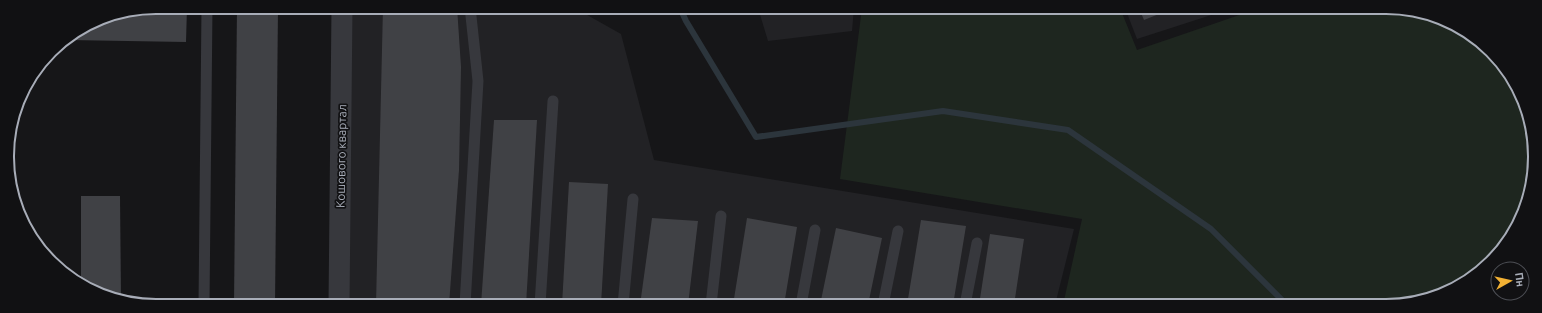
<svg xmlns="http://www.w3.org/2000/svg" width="1542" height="313" font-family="Ubuntu,sans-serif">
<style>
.built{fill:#222225}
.green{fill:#1e261f}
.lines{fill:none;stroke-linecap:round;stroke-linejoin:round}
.stream{stroke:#2c353c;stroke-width:6}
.building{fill:#404145}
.service{stroke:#37383d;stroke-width:11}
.minor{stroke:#37383d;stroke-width:21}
.labels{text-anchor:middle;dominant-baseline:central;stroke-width:3.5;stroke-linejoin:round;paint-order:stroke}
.street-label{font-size:12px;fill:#a8adb8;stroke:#111113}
.rim{fill:none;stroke:#a8adb8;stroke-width:2}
</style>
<rect width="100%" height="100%" fill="#161618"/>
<g class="built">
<path d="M351,7H573L621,34L654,160L1074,229L1055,305H348Z"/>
<path d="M758,8H854L852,31L768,41Z"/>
<path d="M1125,8H1233L1137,39Z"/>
</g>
<path class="green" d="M862,8H1120L1137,50L1260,8H1405L1460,27L1501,63L1530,118L1534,176L1519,223L1491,262L1443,295L1395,306L1063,305L1082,219L840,179Z"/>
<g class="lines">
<path class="stream" d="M680,8L686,21L756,137L943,111L1068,130L1211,229L1288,306"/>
</g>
<g class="building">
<path d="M156,7H187L186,42L68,40L100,18Z"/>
<path d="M237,7H278L275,305H234Z"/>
<path d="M383,7H457L461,67L459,170L449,305H376Z"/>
<path d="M774,8H793L775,13Z"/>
<path d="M1139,8H1174L1144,20Z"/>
<path d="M494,120H537L526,305H481Z"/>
<path d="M569,182L608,184L601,305H562Z"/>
<path d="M81,196H120L121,300L90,290L81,284Z"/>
<path d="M652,218L698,221L688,305H640Z"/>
<path d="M747,218L797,227L784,305H733Z"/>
<path d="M921,220L966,226L953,305H907Z"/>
<path d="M836,228L882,238L868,305H820Z"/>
<path d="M990,234L1024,239L1014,305H979Z"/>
</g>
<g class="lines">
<g class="service">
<path d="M204,305L207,7"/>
<path d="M465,305L478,81L470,7"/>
<path d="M540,305L553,101"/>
<path d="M623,305L633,199"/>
<path d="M711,305L721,216"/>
<path d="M801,305L815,230"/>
<path d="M883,305L898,231"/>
<path d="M965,305L977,243"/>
</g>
<path class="minor" d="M339,305L342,7"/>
</g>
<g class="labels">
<g class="street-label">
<text transform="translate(341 156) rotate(-89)">Кошового квартал</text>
</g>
</g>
<path d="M0 0H1542V313H0ZM156 14H1386A142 142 0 0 1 1528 156V157A142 142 0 0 1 1386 299H156A142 142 0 0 1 14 157V156A142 142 0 0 1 156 14Z" fill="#111113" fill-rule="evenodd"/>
<path class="rim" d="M156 14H1386A142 142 0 0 1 1528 156V157A142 142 0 0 1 1386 299H156A142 142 0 0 1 14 157V156A142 142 0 0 1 156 14Z"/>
<g transform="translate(1510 281) rotate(82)"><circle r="19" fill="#111113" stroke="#4d4f55"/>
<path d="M0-3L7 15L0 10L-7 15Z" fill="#f2b134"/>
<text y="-6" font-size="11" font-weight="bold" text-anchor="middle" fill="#a8adb8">Пн</text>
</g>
</svg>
